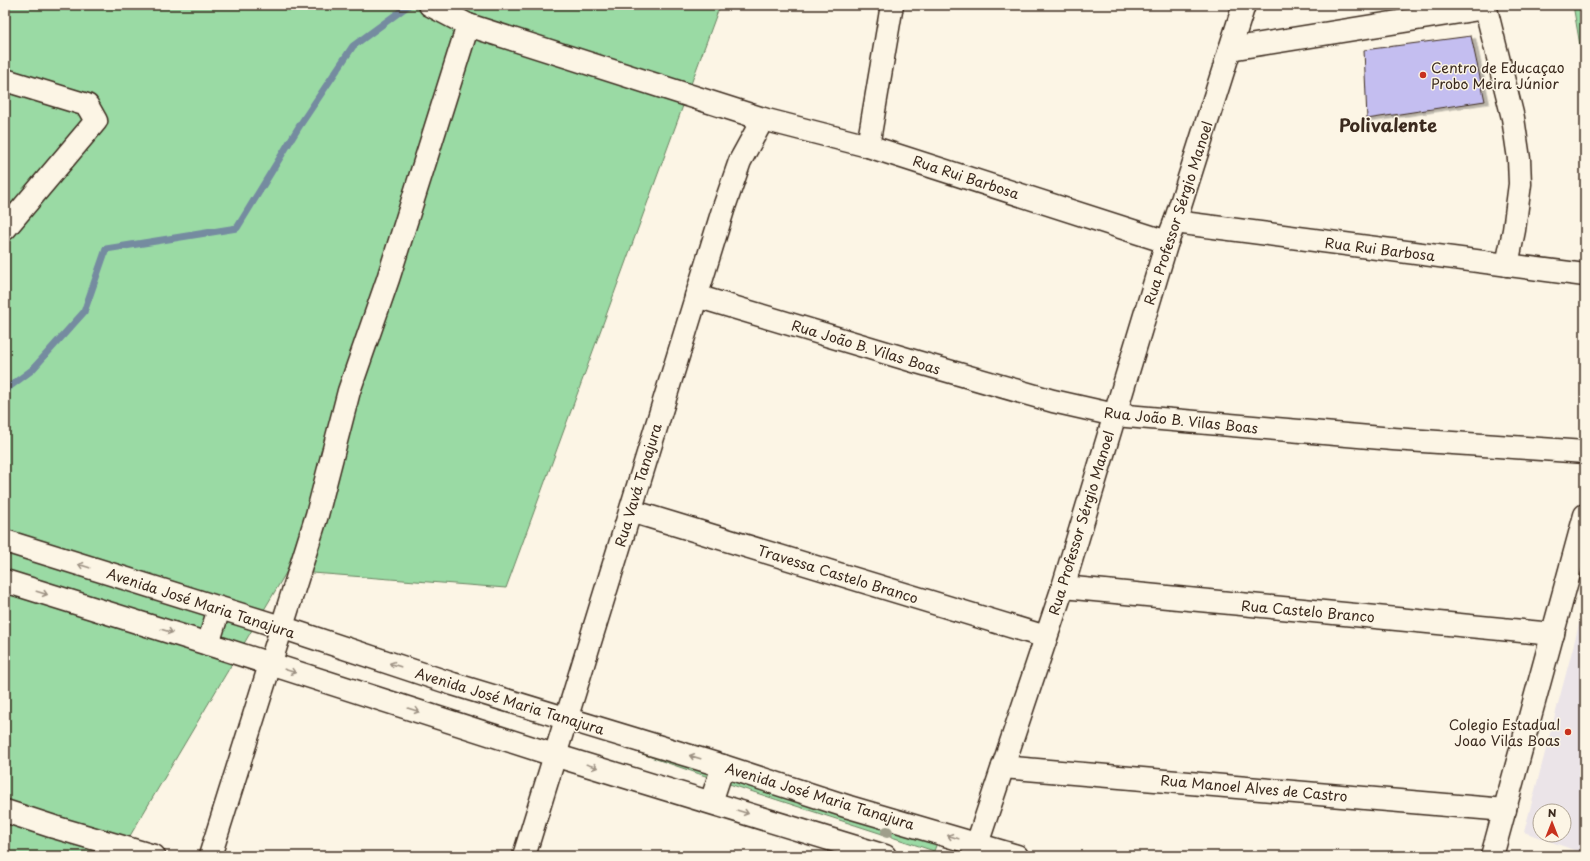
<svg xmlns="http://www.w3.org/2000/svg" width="1590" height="861" font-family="'Playpen Sans',sans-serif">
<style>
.built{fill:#ebe4e8;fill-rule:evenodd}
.green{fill:#9adaa4;stroke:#6a8261}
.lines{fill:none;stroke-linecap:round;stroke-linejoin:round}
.stream{stroke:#748ba0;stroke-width:7}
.building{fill:#c4bef0;stroke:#3b2a1e;filter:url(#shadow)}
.minor-casing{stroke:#3b2a1e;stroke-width:25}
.minor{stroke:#fcf5e5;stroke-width:22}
.tree{fill:#9f9e8a}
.oneway{stroke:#9c9082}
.poi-dot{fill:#c8321e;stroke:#fcf5e5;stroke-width:1.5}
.labels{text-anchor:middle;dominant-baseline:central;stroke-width:3;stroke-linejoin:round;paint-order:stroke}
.poi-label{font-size:14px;fill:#3b2a1e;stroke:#fcf5e5;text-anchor:start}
.street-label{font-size:14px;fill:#3b2a1e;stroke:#fcf5e5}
.district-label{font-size:18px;font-weight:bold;fill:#3b2a1e;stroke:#fcf5e5}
</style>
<defs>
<filter id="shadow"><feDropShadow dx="4.5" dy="2.5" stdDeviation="0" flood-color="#0004"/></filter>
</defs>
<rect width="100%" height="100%" fill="#fcf5e5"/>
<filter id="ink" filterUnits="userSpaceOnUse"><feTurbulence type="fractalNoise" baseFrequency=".025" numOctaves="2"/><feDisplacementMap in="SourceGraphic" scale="8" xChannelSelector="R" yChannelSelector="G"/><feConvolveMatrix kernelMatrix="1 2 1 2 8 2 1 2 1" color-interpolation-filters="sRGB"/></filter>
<g filter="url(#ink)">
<path class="built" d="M1585,602V854L1524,832ZM1540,811H1564V835H1540Z"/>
<g class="green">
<path d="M5,5H720L506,588L287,571L118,856H5Z"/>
<path d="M1573,5H1585V74Z"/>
<path d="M620,746L938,840L934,851C829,816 724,784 620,746Z"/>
</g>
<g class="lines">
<path class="stream" d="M5,390L32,370L84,312L106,249L237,228L300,125L353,46L409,5"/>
</g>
<path class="building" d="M1471,36L1485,101L1367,119L1364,50Z"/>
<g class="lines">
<defs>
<g id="minor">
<path d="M430,5L468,25L763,119L868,146L1167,242"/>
<path d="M1485,5L1513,118L1519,159L1520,184L1514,230L1507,265"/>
<path d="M1230,49L1485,8"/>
<path d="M5,80L87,105L96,121L5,229"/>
<path d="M868,146L892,5"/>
<path d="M1175,222L1585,275"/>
<path d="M696,296L917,362L1053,401L1115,415L1393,439L1585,452"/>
<path d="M631,511L1046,637"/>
<path d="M5,541L281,627L453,684L723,766L849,807L1017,856"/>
<path d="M5,581L208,644L554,755L885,856"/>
<path d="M1063,587L1553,634"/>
<path d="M208,644L219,609"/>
<path d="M1003,767L1505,810"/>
<path d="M711,802L723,766"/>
<path d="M5,811L54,827L154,856"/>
<path d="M210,856L317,515L349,391L388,279L468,25"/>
<path d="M524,856L723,210L740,161L763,119"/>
<path d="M973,856L1063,587L1167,242L1175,222L1244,5"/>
<path d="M1492,856L1585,515"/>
</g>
</defs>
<use href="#minor" class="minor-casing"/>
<use href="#minor" class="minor"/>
</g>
<circle class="tree" cx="887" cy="832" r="6"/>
<defs><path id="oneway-shaft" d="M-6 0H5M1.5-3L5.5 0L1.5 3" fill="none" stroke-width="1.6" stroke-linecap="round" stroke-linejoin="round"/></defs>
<g class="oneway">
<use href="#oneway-shaft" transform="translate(84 566) rotate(-162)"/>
<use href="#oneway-shaft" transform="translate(42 593) rotate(17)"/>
<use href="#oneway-shaft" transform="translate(167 631) rotate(17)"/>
<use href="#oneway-shaft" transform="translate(395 665) rotate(-162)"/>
<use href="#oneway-shaft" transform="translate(290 671) rotate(18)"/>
<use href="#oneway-shaft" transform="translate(414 710) rotate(18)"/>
<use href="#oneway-shaft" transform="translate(695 757) rotate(-164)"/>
<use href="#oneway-shaft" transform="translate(592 766) rotate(17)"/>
<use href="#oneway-shaft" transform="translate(743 812) rotate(17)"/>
<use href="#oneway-shaft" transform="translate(953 837) rotate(-163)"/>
</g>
</g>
<g class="poi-dot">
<circle cx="1423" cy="75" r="4"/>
<circle cx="1568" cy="732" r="4"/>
</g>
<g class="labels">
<g class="poi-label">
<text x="1431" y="67">Centro de Educaçao<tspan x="1431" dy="16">Probo Meira Júnior</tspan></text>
<text x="1560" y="724" text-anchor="end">Colegio Estadual<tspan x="1560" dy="16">Joao Vilas Boas</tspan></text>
</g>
<g class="street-label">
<text transform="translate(966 177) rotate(18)">Rua Rui Barbosa</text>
<text transform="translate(1178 213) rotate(-72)">Rua Professor Sérgio Manoel</text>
<text transform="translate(1380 249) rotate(7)">Rua Rui Barbosa</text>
<text transform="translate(866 347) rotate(17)">Rua João B. Vilas Boas</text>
<text transform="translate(1181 420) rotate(6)">Rua João B. Vilas Boas</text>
<text transform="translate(638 485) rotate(-73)">Rua Vavá Tanajura</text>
<text transform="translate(1081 523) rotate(-73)">Rua Professor Sérgio Manoel</text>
<text transform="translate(838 574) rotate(17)">Travessa Castelo Branco</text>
<text transform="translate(201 603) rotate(18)">Avenida José Maria Tanajura</text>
<text transform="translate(1308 611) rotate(5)">Rua Castelo Branco</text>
<text transform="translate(510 701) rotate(17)">Avenida José Maria Tanajura</text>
<text transform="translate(1254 788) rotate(5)">Rua Manoel Alves de Castro</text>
<text transform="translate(820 796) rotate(17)">Avenida José Maria Tanajura</text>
</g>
<g class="district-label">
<text x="1388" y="124">Polivalente</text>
</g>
</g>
<rect width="1590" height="861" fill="none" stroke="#fcf5e5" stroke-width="20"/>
<rect x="10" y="10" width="1570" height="841" fill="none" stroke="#3b2a1e" stroke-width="1.5" filter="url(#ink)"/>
<g transform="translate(1552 823)"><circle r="19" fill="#fcf5e5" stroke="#afa495"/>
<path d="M0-3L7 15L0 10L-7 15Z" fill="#c8321e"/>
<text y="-6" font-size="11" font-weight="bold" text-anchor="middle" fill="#3b2a1e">N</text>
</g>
</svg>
